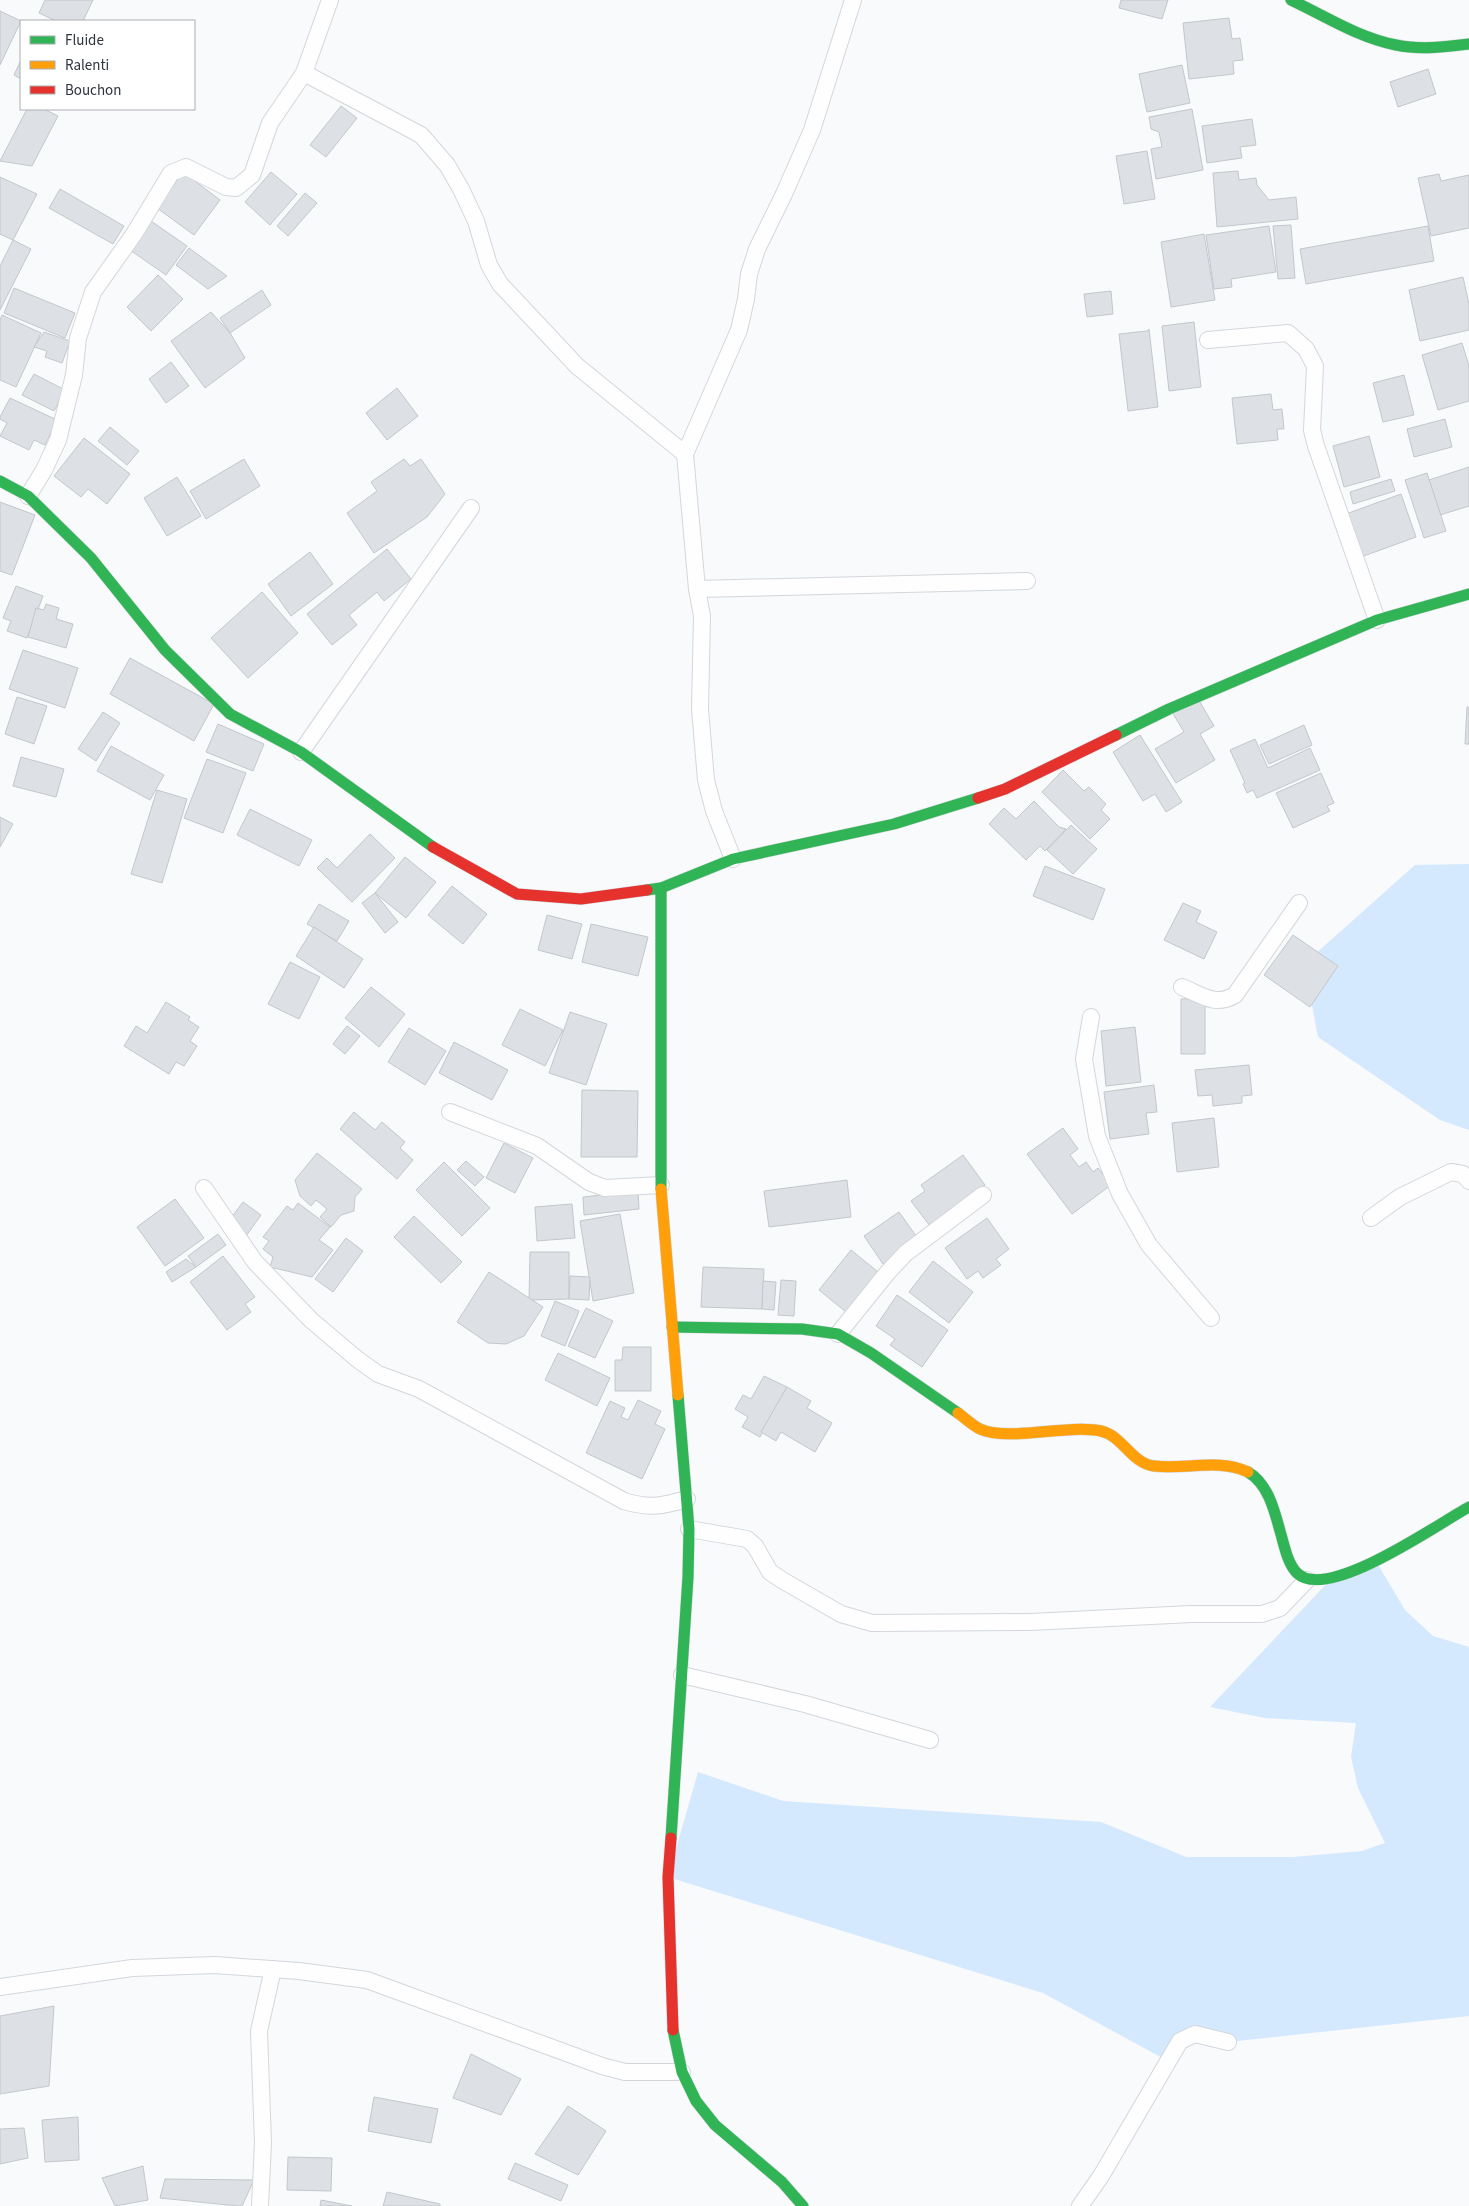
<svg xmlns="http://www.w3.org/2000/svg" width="1469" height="2206" font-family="'Source Sans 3',sans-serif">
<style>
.green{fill:#d4e8fe}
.building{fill:#dde1e6;stroke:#c3c7cc}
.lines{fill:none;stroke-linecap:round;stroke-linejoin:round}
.street-casing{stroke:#d3d7db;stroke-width:18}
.fast-casing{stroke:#d3d7db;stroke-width:12}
.slow-casing{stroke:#d3d7db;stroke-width:12}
.jam-casing{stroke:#d3d7db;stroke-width:12}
.street{stroke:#fefeff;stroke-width:16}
.fast{stroke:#30b455;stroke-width:11}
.slow{stroke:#ff9f0a;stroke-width:11}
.jam{stroke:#e5322d;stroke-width:11}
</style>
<rect width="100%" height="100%" fill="#f8fafc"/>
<g class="green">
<path d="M1469,864V1130L1440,1120L1318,1037L1304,964L1415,865Z"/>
<path d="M1377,1563L1405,1610L1433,1636L1469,1647V2016L1228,2042L1195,2034L1168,2061L1043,1993L668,1877L698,1772L783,1801L1101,1822L1186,1857H1293L1362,1851L1385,1843L1358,1788L1351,1757L1356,1723L1265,1718L1210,1707L1333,1577Z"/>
</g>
<g class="building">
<path d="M45,0H93L83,21H56L39,13Z"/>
<path d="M1121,0H1168L1162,19L1119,8Z"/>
<path d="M0,11L21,21L0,65Z"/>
<path d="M1229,18L1232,39L1240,38L1243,60L1233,61L1234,74L1189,79L1183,23Z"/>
<path d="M21,60V79L14,75Z"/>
<path d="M1182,65L1190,103L1147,112L1139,74Z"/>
<path d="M1428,69L1436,94L1398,107L1390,82Z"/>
<path d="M341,106L357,118L326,157L310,145Z"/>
<path d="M27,109H44L58,116L32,166L0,161Z"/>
<path d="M1192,109L1203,170L1156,179L1151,149L1162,147L1159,132L1151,129L1149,117Z"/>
<path d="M1252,119L1256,145L1240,147L1242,158L1207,163L1202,126Z"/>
<path d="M1147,151L1155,199L1124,204L1116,156Z"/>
<path d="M1238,171L1239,180L1256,178L1257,185L1269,200L1296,197L1298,219L1217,227L1213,173Z"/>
<path d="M183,172L220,200L194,235L157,208Z"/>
<path d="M271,172L297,194L270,225L245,202Z"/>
<path d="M1439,174L1441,181L1469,175V228L1431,236L1418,178Z"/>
<path d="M0,177L37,194L13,240L0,234Z"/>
<path d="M60,189L124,226L113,244L49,208Z"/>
<path d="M305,193L317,203L288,236L277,226Z"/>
<path d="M151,221L187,246L166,275L130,250Z"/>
<path d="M1291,225L1295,278L1278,279L1273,226Z"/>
<path d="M1269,226L1276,272L1231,279L1232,287L1214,289L1206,235Z"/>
<path d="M1428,226L1434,261L1306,284L1300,249Z"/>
<path d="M1204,234L1215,300L1171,307L1161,242Z"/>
<path d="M13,240L31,249L0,310V266Z"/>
<path d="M189,248L227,276L208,289L176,265Z"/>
<path d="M158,275L183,299L151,331L127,307Z"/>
<path d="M1463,277L1469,304V330L1420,341L1409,290Z"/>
<path d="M14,288L75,313L65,338L4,313Z"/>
<path d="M262,290L271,305L230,333L220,318Z"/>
<path d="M1111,291L1113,314L1087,317L1084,294Z"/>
<path d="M211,312L230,333L245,358L205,388L171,341Z"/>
<path d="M2,315L41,333L16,387L0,380V320Z"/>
<path d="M1194,322L1201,387L1169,391L1162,326Z"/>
<path d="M1149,329L1158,407L1128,411L1119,334L1147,331Z"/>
<path d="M44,332L70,341L62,363L45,357L47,351L34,347Z"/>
<path d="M1462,343L1469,366V401L1438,410L1422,355Z"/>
<path d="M171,362L189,386L166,403L149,379Z"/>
<path d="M34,374L65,390L54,411L22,395Z"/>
<path d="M1404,375L1414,415L1383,422L1373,383Z"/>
<path d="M397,388L418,416L387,440L366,413Z"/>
<path d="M1271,394L1273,410L1282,409L1284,429H1277L1278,440L1237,444L1232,398Z"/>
<path d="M10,398L57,420L45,445L34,440L29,450L0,436L7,423L0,419V417Z"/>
<path d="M1445,419L1452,447L1414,457L1407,429Z"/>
<path d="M110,427L139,451L127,465L98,441Z"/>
<path d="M1369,436L1380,477L1344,487L1333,446Z"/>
<path d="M84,438L130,474L107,504L88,489L81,497L54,476Z"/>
<path d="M244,459L260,486L206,519L190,491Z"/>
<path d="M404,459L410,466L421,459L445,494L427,517L374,553L347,513L377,491L371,482Z"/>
<path d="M1469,467V506L1440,515L1429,480Z"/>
<path d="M1427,473L1446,531L1424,538L1405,480Z"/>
<path d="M177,477L201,516L167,536L144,498Z"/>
<path d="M1391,479L1395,491L1353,504L1350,492Z"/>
<path d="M1401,494L1416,537L1361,557L1346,514Z"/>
<path d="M0,502L35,515L12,575L0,571Z"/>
<path d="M387,549L411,579L384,601L377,592L349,615L357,625L332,645L307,614Z"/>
<path d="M310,552L333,584L291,616L268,584Z"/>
<path d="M16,586L43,596L27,638L7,631L11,621L3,618Z"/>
<path d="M262,592L298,633L248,678L211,638Z"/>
<path d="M46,604L59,608L56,619L73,624L66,648L28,637L36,608L44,610Z"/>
<path d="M23,650L78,668L65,708L9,689Z"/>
<path d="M130,658L214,704L194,741L110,694Z"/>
<path d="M17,697L47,706L34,744L5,734Z"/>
<path d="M1197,697L1214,726L1200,734L1215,760L1176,783L1155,749L1184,732L1172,712Z"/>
<path d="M1467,707H1469V744H1465Z"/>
<path d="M103,712L120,723L96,761L78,749Z"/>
<path d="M218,724L264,744L253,771L206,752Z"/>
<path d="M1304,725L1312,745L1269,764L1260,745Z"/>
<path d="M1140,735L1182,802L1166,812L1155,794L1143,801L1113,752Z"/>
<path d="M1255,739L1268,768L1310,748L1320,770L1257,798L1253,790L1247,793L1243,784L1245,783L1230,750Z"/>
<path d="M111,746L164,775L150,800L97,771Z"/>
<path d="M21,757L64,769L56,797L13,786Z"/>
<path d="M207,759L246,773L223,833L184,818Z"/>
<path d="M1063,770L1084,791L1089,787L1106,804L1101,810L1110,819L1090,839L1042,792Z"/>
<path d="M1321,773L1334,803L1327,806L1330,811L1293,828L1276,793Z"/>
<path d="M157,790L187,799L162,883L131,874Z"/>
<path d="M1034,801L1059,827L1066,829L1045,851L1040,846L1026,860L989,824L1004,808L1016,819Z"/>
<path d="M250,809L312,840L299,866L237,835Z"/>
<path d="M0,817L13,824L0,847Z"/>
<path d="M1071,825L1097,849L1073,874L1047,850Z"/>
<path d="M370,834L395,858L352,902L317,868L327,858L337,868Z"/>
<path d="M405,857L436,882L406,918L375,893Z"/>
<path d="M1045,866L1105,889L1093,920L1033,896Z"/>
<path d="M452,886L487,914L463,944L428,915Z"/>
<path d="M375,893L398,922L385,933L362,903Z"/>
<path d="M1183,903L1201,911L1196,922L1217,932L1204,959L1164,940Z"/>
<path d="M319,904L349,921L337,941L307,924Z"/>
<path d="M547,915L582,924L572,959L538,950Z"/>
<path d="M591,924L648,937L638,976L582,962Z"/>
<path d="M314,927L363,959L344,988L296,956Z"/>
<path d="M1293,935L1338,966L1310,1007L1264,975Z"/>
<path d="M290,962L320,977L299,1019L268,1004Z"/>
<path d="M371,987L405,1014L379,1047L345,1018Z"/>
<path d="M1205,998V1054H1181V999Z"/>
<path d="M166,1002L190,1017L188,1020L199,1027L190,1041L197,1046L184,1066L176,1062L169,1074L124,1046L136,1026L147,1033Z"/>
<path d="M520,1009L563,1030L545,1066L502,1045Z"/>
<path d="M570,1012L607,1024L586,1085L549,1073Z"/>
<path d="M347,1026L360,1036L345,1054L333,1044Z"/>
<path d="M1135,1027L1141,1082L1106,1086L1101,1031Z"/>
<path d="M409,1028L446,1051L425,1085L388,1062Z"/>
<path d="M454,1042L508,1070L492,1100L439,1073Z"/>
<path d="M1249,1065L1252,1095L1242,1096V1103L1213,1106L1212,1095L1198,1096L1195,1070Z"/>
<path d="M1154,1085L1157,1112L1146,1113L1149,1134L1110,1139L1104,1092Z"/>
<path d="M582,1090L638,1091L637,1157H581Z"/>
<path d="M354,1112L375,1130L382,1122L405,1142L400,1148L413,1160L397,1179L340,1129Z"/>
<path d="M1214,1118L1219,1167L1177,1172L1172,1123Z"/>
<path d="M1063,1128L1078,1149L1070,1155L1079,1167L1086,1162L1093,1172L1098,1168L1111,1185L1072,1214L1027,1154Z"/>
<path d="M504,1143L533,1158L515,1193L486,1178Z"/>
<path d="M317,1153L362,1189L355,1197L354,1211L341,1215L331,1227L320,1217L327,1209L316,1200L311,1206L300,1196L295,1180Z"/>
<path d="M963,1155L985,1185L930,1226L911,1201L925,1191L921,1185Z"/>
<path d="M466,1161L484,1177L475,1186L457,1170Z"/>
<path d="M444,1162L490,1208L462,1236L416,1190Z"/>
<path d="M847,1180L851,1217L769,1227L764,1191Z"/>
<path d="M638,1191L639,1209L584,1215L583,1197Z"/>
<path d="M175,1199L204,1238L165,1266L137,1227Z"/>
<path d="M243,1202L261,1215L244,1239L225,1226Z"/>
<path d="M298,1203L330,1227L319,1240L333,1250L312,1277L270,1267L273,1257L263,1249L269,1241L263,1237L287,1206L293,1210Z"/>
<path d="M572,1204L575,1238L537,1241L535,1207Z"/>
<path d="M899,1212L919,1240L883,1264L864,1236Z"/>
<path d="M620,1214L634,1293L593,1301L580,1221Z"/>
<path d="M414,1216L462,1262L441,1283L394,1237Z"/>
<path d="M987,1218L1009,1249L996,1259L1001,1265L983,1278L978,1271L967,1279L945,1248Z"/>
<path d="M218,1234L226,1245L196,1267L188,1256Z"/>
<path d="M346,1238L363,1251L333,1292L315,1279Z"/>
<path d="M851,1250L878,1272L846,1312L819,1290Z"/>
<path d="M530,1252H569V1299L529,1300Z"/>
<path d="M223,1256L255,1297L245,1304L251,1312L227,1330L190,1282Z"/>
<path d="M186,1259L196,1267L172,1282L166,1272Z"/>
<path d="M933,1261L973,1292L949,1323L909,1292Z"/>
<path d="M703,1267L764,1269L762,1309L701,1307Z"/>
<path d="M489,1272L543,1307L524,1336L506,1344L488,1343L457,1322Z"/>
<path d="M570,1276L590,1277L589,1300L569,1299Z"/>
<path d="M781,1280L796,1281L794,1316L778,1315Z"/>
<path d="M763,1281L776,1282L774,1310L762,1309Z"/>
<path d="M897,1295L948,1330L922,1367L890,1345L895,1339L876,1326Z"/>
<path d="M555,1301L579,1311L565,1346L541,1336Z"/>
<path d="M586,1308L613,1321L595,1358L568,1346Z"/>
<path d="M623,1347H651V1391H615V1360H622Z"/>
<path d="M558,1353L610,1378L597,1406L545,1380Z"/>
<path d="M764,1376L787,1387L760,1437L742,1427L748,1417L735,1409L743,1395L751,1399Z"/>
<path d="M787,1387L811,1401L807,1408L832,1423L815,1452L781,1432L776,1441L761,1432Z"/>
<path d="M638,1400L661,1411L655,1424L665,1429L642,1479L586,1453L610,1401L625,1408L621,1417L628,1420Z"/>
<path d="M54,2006L49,2086L0,2094V2016Z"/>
<path d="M471,2054L521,2079L501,2115L453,2098Z"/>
<path d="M374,2097L438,2109L431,2143L368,2131Z"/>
<path d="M568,2106L606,2131L578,2175L535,2154Z"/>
<path d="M78,2117L79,2160L45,2162L42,2120Z"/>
<path d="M24,2128L28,2158L0,2164V2129Z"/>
<path d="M288,2157L332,2158L331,2191L287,2190Z"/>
<path d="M515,2163L568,2185L561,2201L508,2179Z"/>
<path d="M143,2166L148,2200L115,2206L102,2178Z"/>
<path d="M165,2179L254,2180L242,2206H238L160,2198Z"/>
<path d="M387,2192L440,2204V2206H383Z"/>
<path d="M321,2200L352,2206H320Z"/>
</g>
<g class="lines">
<defs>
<g id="street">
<path d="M304,73L421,135L447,165L461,189L476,221L489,265L500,284L577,366L685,454"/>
<path d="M1208,340L1288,333L1306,349L1315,366L1312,430L1316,446L1377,620"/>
<path d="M28,496L44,470L58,440L74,375L78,338L93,292L134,234L171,173L186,167L226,187L236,188L252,175L270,123L304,73L330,0"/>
<path d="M697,589L1027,581"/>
<path d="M301,752L471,508"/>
<path d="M733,859L714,811L706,780L700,709L702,616L697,589L685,454L739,330L746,299L749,274L757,249L784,194L812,130L853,0"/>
<path d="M1182,987C1202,995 1215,1007 1235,995L1299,903"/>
<path d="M1091,1017L1084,1059L1097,1136L1120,1194L1149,1245L1211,1318"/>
<path d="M450,1112L537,1146L589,1182L605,1188L661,1185"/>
<path d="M204,1188L255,1262L311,1320L357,1359L378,1374L419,1389L624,1501C650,1509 662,1506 687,1499"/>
<path d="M1371,1218L1400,1197L1451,1172L1463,1174L1469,1181"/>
<path d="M838,1334L888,1272L906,1253L983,1195"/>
<path d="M689,1529L747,1539L755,1546L770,1572L782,1580L841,1614L872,1623L1031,1622L1191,1614H1262L1280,1608L1307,1580"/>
<path d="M682,1675L805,1704L930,1740"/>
<path d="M0,1987L132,1968L215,1965L299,1971L367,1980L602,2066L625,2072H682"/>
<path d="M260,2206L263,2143L259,2031L273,1969"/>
<path d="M1080,2206L1101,2176L1180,2041L1195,2034L1228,2042"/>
</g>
<g id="fast">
<path d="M1291,0C1325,16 1359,38 1396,45C1420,50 1446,47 1469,44"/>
<path d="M0,481L28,496L91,558L165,650L230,714L301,752L433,847"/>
<path d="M1116,735L1169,709L1377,620L1469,594"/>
<path d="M661,888V1189"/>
<path d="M647,890L661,888L733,859L894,824L978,798"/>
<path d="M672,1327L802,1329L838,1334L871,1353L958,1413"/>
<path d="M1248,1472C1268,1484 1274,1509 1280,1531C1284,1544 1287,1563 1297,1573C1327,1603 1439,1523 1469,1507"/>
<path d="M671,1838L688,1577L689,1529L678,1395"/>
<path d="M673,2030L682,2072L696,2101L715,2125L782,2182L803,2206"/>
</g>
<g id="slow">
<path d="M661,1189L678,1395"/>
<path d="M958,1413C965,1418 972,1425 980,1429C1009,1442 1067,1424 1101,1431C1123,1436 1131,1463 1154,1466C1185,1470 1218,1458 1248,1472"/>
</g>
<g id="jam">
<path d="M978,798L1005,789L1116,735"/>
<path d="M433,847L517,894L581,899L647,890"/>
<path d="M671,1838L668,1877L673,2030"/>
</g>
</defs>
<use href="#street" class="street-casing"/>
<use href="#fast" class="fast-casing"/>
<use href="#slow" class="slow-casing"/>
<use href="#jam" class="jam-casing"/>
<use href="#street" class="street"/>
<use href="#fast" class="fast"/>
<use href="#slow" class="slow"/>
<use href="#jam" class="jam"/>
</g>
<rect x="20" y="20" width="175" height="90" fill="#ffffff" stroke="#abaeb1"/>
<rect x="30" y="36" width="25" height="8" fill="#30b455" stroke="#abaeb1"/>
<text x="65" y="45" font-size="15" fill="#2d343b">Fluide</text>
<rect x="30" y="61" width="25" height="8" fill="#ff9f0a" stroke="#abaeb1"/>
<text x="65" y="70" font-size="15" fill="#2d343b">Ralenti</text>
<rect x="30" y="86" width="25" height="8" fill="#e5322d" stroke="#abaeb1"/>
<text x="65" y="95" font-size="15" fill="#2d343b">Bouchon</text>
</svg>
